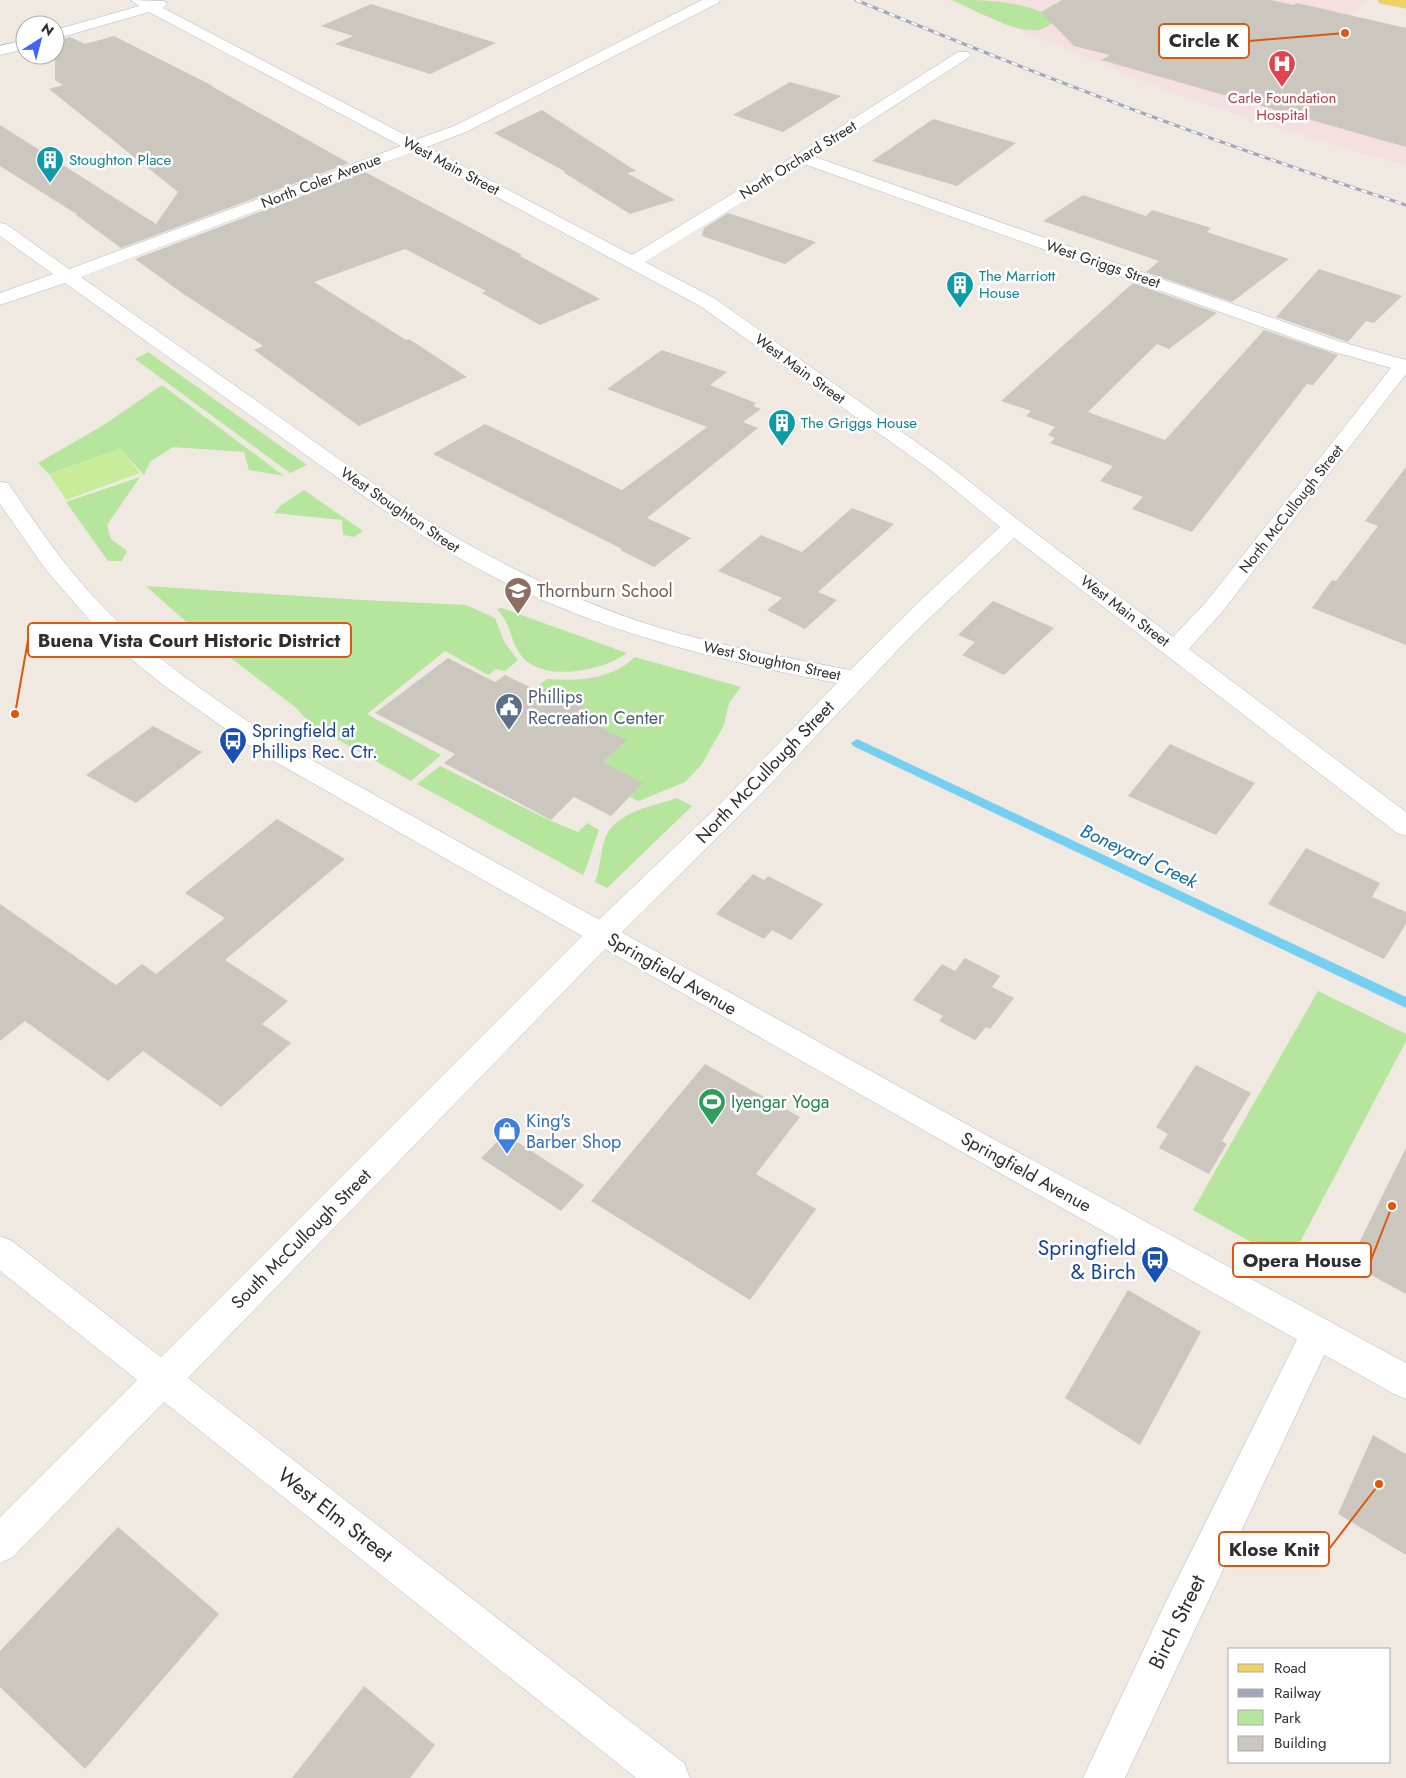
<svg xmlns="http://www.w3.org/2000/svg" width="1406" height="1778" font-family="Jost,sans-serif">
<style>
.medical{fill:#f5dfe0}
.green{fill:#b6e59e}
.pitch{fill:#c9ec9a}
.lines{fill:none;stroke-linecap:round;stroke-linejoin:round}
.stream{fill:#75cff0;fill-rule:evenodd}
.building{fill:#cbc7bf}
.minor-casing{stroke:#b4b7c1;stroke-width:1}
.tertiary-casing{stroke:#b4b7c1;stroke-width:1}
.primary-casing{stroke:#c9c9c9;stroke-width:1}
.minor{fill:#fff;fill-rule:evenodd}
.tertiary{fill:#fff;fill-rule:evenodd}
.primary{fill:#f2d163;fill-rule:evenodd}
.rail-casing{stroke:#a3a6b8;stroke-width:3}
.rail{stroke:#fff;stroke-width:2;stroke-dasharray:6;stroke-linecap:butt}
.labels{text-anchor:middle;dominant-baseline:central;stroke-width:5;stroke-linejoin:round;paint-order:stroke}
.far-health-label{font-size:15px;fill:#be3a42;stroke:#fff}
.far-culture-label{font-size:15px;fill:#0d838f;stroke:#fff;text-anchor:start}
.far-street-label{font-size:15px;fill:#2e2e2e;stroke:#fff}
.education-label{font-size:18px;fill:#785e54;stroke:#fff;text-anchor:start}
.service-label{font-size:18px;fill:#4e5e75;stroke:#fff;text-anchor:start}
.transit-label{font-size:18px;fill:#164399;stroke:#fff;text-anchor:start}
.street-label{font-size:18px;fill:#2e2e2e;stroke:#fff}
.leisure-label{font-size:18px;fill:#27864d;stroke:#fff;text-anchor:start}
.shop-label{font-size:18px;fill:#366cbe;stroke:#fff;text-anchor:start}
.water-label{font-size:19px;font-style:italic;fill:#0d6fa3;stroke:#fff}
.near-transit-label{font-size:21px;fill:#164399;stroke:#fff;text-anchor:end}
.near-street-label{font-size:21px;fill:#2e2e2e;stroke:#fff}
.leader{fill:none;stroke:#df570e;stroke-width:2}
.callout-dot{fill:#df570e;stroke:#fff;stroke-width:2}
.callout{fill:#fff;stroke:#df570e;stroke-width:2}
.callout-label{font-size:19px;text-anchor:middle;font-weight:bold;fill:#2e2e2e}
</style>
<rect width="100%" height="100%" fill="#efe9e1"/>
<path class="medical" d="M947,0H1367L1308,57L1406,82V165L1332,145L1172,93Z"/>
<g class="green">
<path d="M952,0C983,0 1031,0 1055,21C1049,25 1044,29 1037,30C1014,33 974,9 952,0Z"/>
<path d="M148,352L307,465L290,473L135,359Z"/>
<path d="M162,385L284,476L249,470L244,452L173,447L150,462L144,475L120,449L49,474L38,463L102,426Z"/>
<path d="M140,477L107,525L111,539L127,551L122,561H108L66,502Z"/>
<path d="M304,490L363,531L354,537L343,535L342,520L274,513L280,506Z"/>
<path d="M146,586L362,600L466,605L495,618L505,643L518,660L505,671L496,669L488,675L445,651L367,714L441,755L411,781L312,725L295,707L202,636Z"/>
<path d="M502,608L627,653C603,671 540,684 520,654C513,644 511,632 506,622C504,617 500,614 497,609Z"/>
<path d="M635,657L741,687L729,703L724,725L702,764L685,782L639,801L630,797L642,783L603,762L626,740L588,722L596,714L539,685L547,679C579,681 610,680 635,657Z"/>
<path d="M440,766L551,821L578,832L587,823L599,830C593,845 590,860 583,875L417,784Z"/>
<path d="M677,798L692,806L607,888L595,882C601,867 600,851 606,836C617,812 653,806 677,798Z"/>
<path d="M1318,991L1406,1034V1041L1289,1263L1193,1210Z"/>
</g>
<path class="pitch" d="M120,449L140,473L66,500L49,474Z"/>
<g class="lines">
<path class="stream" d="M857,739L1406,997V1008L853,746L851,743Z"/>
</g>
<g class="building">
<path d="M1062,0H1270L1294,5L1297,3L1406,28V147L1101,60L1110,55L1074,46L1041,12Z"/>
<path d="M371,4L496,43L430,74L335,44L353,36L321,26Z"/>
<path d="M114,36L213,86H211L349,163L121,248L76,215H78L0,166V125L156,224L178,192L49,89L63,85L55,80V41L70,37L85,44Z"/>
<path d="M790,82L841,96L783,132L733,115Z"/>
<path d="M542,110L636,171L627,173L675,200L630,214L563,172H566L494,133Z"/>
<path d="M933,119L1016,143L957,186L872,161Z"/>
<path d="M365,172L522,255L520,256L600,299L540,325L482,293L486,291L405,249L314,282L406,340L409,339L467,377L359,426L254,350L263,346L182,293L135,259Z"/>
<path d="M1083,195L1146,216L1152,210L1211,228L1207,232L1289,259L1232,302L1146,272L1159,261L1043,221Z"/>
<path d="M728,213L816,242L785,264L702,236L704,228Z"/>
<path d="M1319,269L1402,296L1374,323L1366,321L1348,342L1276,317Z"/>
<path d="M1133,283L1217,313L1169,349L1157,344L1088,412L1165,440L1264,330L1338,355L1313,385L1307,384L1192,532L1132,509L1143,497L1100,481L1113,466L1050,443L1055,438L1048,435L1055,427L1026,416L1031,411L1001,401Z"/>
<path d="M662,350L727,372L710,385L756,403L753,406L761,409L743,422L758,428L647,518L691,538L654,567L620,550L622,549L433,454L485,424L622,490L707,427L607,389Z"/>
<path d="M1406,467V645L1312,608L1332,580L1336,581L1378,526L1365,521Z"/>
<path d="M852,508L894,524L818,592L837,600L805,629L767,610L782,598L718,571L761,535L802,552Z"/>
<path d="M993,601L1054,628L1004,675L962,655L975,642L958,635Z"/>
<path d="M448,658L495,682L505,675L534,689L539,685L597,714L588,722L627,740L603,762L643,783L611,816L574,797L551,820L444,763L455,754L375,713Z"/>
<path d="M153,726L202,752L136,803L86,775Z"/>
<path d="M1170,744L1255,783L1216,835L1128,796Z"/>
<path d="M277,819L345,859L225,960L288,1001L262,1024L291,1043L221,1107L143,1051L108,1081L25,1021L0,1041V904L116,985L142,964L156,974L225,918L185,893Z"/>
<path d="M1306,848L1380,883L1372,897L1406,912V924L1384,959L1268,904Z"/>
<path d="M753,874L764,880L768,876L823,904L791,940L772,930L764,939L716,914Z"/>
<path d="M965,958L1000,976L992,987L1014,998L990,1029L986,1027L975,1040L939,1021L943,1016L913,1000L942,964L955,971Z"/>
<path d="M705,1064L800,1117L756,1174L816,1209L750,1300L591,1201Z"/>
<path d="M1196,1065L1251,1093L1222,1141L1227,1144L1209,1174L1159,1148L1168,1134L1156,1127Z"/>
<path d="M505,1134L584,1185L561,1211L481,1158Z"/>
<path d="M1406,1148V1294L1349,1263Z"/>
<path d="M1128,1290L1201,1332L1140,1445L1065,1398Z"/>
<path d="M1373,1435L1406,1454V1555L1338,1514Z"/>
<path d="M118,1527L219,1614L85,1769L0,1687V1651Z"/>
<path d="M364,1686L435,1745L410,1778H292Z"/>
</g>
<g class="lines">
<defs>
<g id="minor">
<path d="M131,0L165,1L167,4L163,8L415,140L454,126L702,0H720L718,3L466,132L427,147L632,255L796,155L958,52H968L970,55L968,58L815,157L1338,341L1406,360V374L1222,612L1189,649L1406,812V836L1397,833L1014,538L914,633L763,792L612,942L188,1378L684,1763L690,1778H636L164,1402L13,1557L0,1563V1517L137,1380L0,1271V1236L12,1241L161,1357L592,926L720,804L837,683C732,663 629,639 531,595C444,556 369,500 292,445C216,391 140,337 65,283L0,305V293L53,274L0,236V223L6,224L69,269L401,146L149,12L55,39V30L139,6ZM413,152L700,306L933,472L1000,527L924,597L850,670C785,657 720,646 657,627C571,600 490,560 414,512L81,277ZM804,164L1324,349L1391,368L1206,602L1173,637L1021,522L947,464L714,298L645,262Z"/>
<path d="M25,40V49L0,55V46Z"/>
<path d="M1318,1316L1330,1321L1335,1332L1125,1778H1083L1163,1608L1306,1321Z"/>
</g>
<path id="tertiary" d="M0,482L8,483C39,529 70,574 109,613C158,662 218,701 276,740L968,1125L1406,1363V1399L1394,1394L946,1143L258,752L162,684L126,655L92,623L46,570L0,504Z"/>
<path id="primary" d="M1378,0H1406V8L1380,3Z"/>
</defs>
<use href="#minor" class="minor-casing"/>
<use href="#tertiary" class="tertiary-casing"/>
<use href="#primary" class="primary-casing"/>
<use href="#minor" class="minor"/>
<use href="#tertiary" class="tertiary"/>
<use href="#primary" class="primary"/>
<defs>
<path id="rail" d="M856,0C1037,75 1220,145 1406,205"/>
</defs>
<use href="#rail" class="rail-casing"/>
<use href="#rail" class="rail"/>
</g>
<defs>
<symbol id="hospital-pin" viewBox="-11 -11 22 30"><path d="M0 17L-7.5 6A9.5 9.5 0 1 1 7.5 6Z" fill="#e0444e" stroke="#fff"/><path d="M-5-5h3v3.5h4V-5h3V5h-3V1.5h-4V5h-3Z" fill="#fff"/></symbol>
<symbol id="building-pin" viewBox="-11 -11 22 30"><path d="M0 17L-7.5 6A9.5 9.5 0 1 1 7.5 6Z" fill="#0f9aa8" stroke="#fff"/><path d="M-4-6H4V6H1V3H-1V6H-4ZM-2.5-4.3h1.7v1.8h-1.7ZM.8-4.3h1.7v1.8H.8ZM-2.5-1h1.7V.8h-1.7ZM.8-1h1.7V.8H.8Z" fill="#fff"/></symbol>
<symbol id="school-pin" viewBox="-11 -11 22 30"><path d="M0 17L-7.5 6A9.5 9.5 0 1 1 7.5 6Z" fill="#8d6e63" stroke="#fff"/><path d="M0-5L7-2L0 1L-7-2ZM-4 1L0 2.5L4 1V4Q0 6-4 4Z" fill="#fff"/></symbol>
<symbol id="civic-pin" viewBox="-11 -11 22 30"><path d="M0 17L-7.5 6A9.5 9.5 0 1 1 7.5 6Z" fill="#5c6f8a" stroke="#fff"/><path d="M-.6-6.5H3V-4.5H.6V-3L4-1V1h2V6H-6V1h2V-1L-.6-3ZM-1.2 2.5V6h2.4V2.5Z" fill="#fff"/></symbol>
<symbol id="bus-pin" viewBox="-11 -11 22 30"><path d="M0 17L-7.5 6A9.5 9.5 0 1 1 7.5 6Z" fill="#1a4fb4" stroke="#fff"/><path d="M-5-6H5V4H4V6H2V4H-2V6H-4V4H-5ZM-3.5-4V0h7V-4ZM-3.5 1.2v1.5H-2V1.2ZM2 1.2v1.5H3.5V1.2Z" fill="#fff"/></symbol>
<symbol id="stadium-pin" viewBox="-11 -11 22 30"><path d="M0 17L-7.5 6A9.5 9.5 0 1 1 7.5 6Z" fill="#2e9e5b" stroke="#fff"/><path d="M0-5a6.5 5 0 1 0 0 10a6.5 5 0 1 0 0-10ZM-3.5-1.8h7v3.6h-7Z" fill="#fff"/></symbol>
<symbol id="shop-pin" viewBox="-11 -11 22 30"><path d="M0 17L-7.5 6A9.5 9.5 0 1 1 7.5 6Z" fill="#3f7fe0" stroke="#fff"/><path d="M-5-2.5h2.3a2.7 3.5 0 0 1 5.4 0H5L5.5 6h-11ZM-1.5-2.5h3a1.5 2.3 0 0 0-3 0Z" fill="#fff"/></symbol>
</defs>
<g fill-rule="evenodd">
<use href="#hospital-pin" x="1266" y="48" width="32" height="43"/>
<use href="#building-pin" x="34" y="144" width="32" height="43"/>
<use href="#building-pin" x="944" y="269" width="32" height="43"/>
<use href="#building-pin" x="766" y="407" width="32" height="43"/>
<use href="#school-pin" x="502" y="575" width="32" height="43"/>
<use href="#civic-pin" x="493" y="691" width="32" height="43"/>
<use href="#bus-pin" x="217" y="725" width="32" height="43"/>
<use href="#stadium-pin" x="696" y="1086" width="32" height="43"/>
<use href="#shop-pin" x="491" y="1115" width="32" height="43"/>
<use href="#bus-pin" x="1139" y="1244" width="32" height="43"/>
</g>
<g class="labels">
<g class="far-health-label">
<text x="1282" y="98">Carle Foundation<tspan x="1282" dy="17">Hospital</tspan></text>
</g>
<g class="far-culture-label">
<text x="69" y="160">Stoughton Place</text>
<text x="979" y="276">The Marriott<tspan x="979" dy="17">House</tspan></text>
<text x="801" y="423">The Griggs House</text>
</g>
<g class="far-street-label">
<text transform="translate(798 160) rotate(-32)">North Orchard Street</text>
<text transform="translate(451 166) rotate(28)">West Main Street</text>
<text transform="translate(321 181) rotate(-21)">North Coler Avenue</text>
<text transform="translate(1103 264) rotate(19)">West Griggs Street</text>
<text transform="translate(800 369) rotate(36)">West Main Street</text>
<text transform="translate(1291 509) rotate(-52)">North McCullough Street</text>
<text transform="translate(400 510) rotate(34)">West Stoughton Street</text>
<text transform="translate(1125 611) rotate(37)">West Main Street</text>
<text transform="translate(772 661) rotate(12)">West Stoughton Street</text>
</g>
<g class="education-label">
<text x="537" y="591">Thornburn School</text>
</g>
<g class="service-label">
<text x="528" y="697">Phillips<tspan x="528" dy="21">Recreation Center</tspan></text>
</g>
<g class="transit-label">
<text x="252" y="731">Springfield at<tspan x="252" dy="21">Phillips Rec. Ctr.</tspan></text>
</g>
<g class="street-label">
<text transform="translate(765 772) rotate(-46)">North McCullough Street</text>
<text transform="translate(672 974) rotate(30)">Springfield Avenue</text>
<text transform="translate(1026 1172) rotate(29)">Springfield Avenue</text>
<text transform="translate(301 1239) rotate(-45)">South McCullough Street</text>
</g>
<g class="leisure-label">
<text x="731" y="1102">Iyengar Yoga</text>
</g>
<g class="shop-label">
<text x="526" y="1121">King's<tspan x="526" dy="21">Barber Shop</tspan></text>
</g>
<g class="water-label">
<text transform="translate(1139 856) rotate(25)">Boneyard Creek</text>
</g>
<g class="near-transit-label">
<text x="1136" y="1248">Springfield<tspan x="1136" dy="24">&amp; Birch</tspan></text>
</g>
<g class="near-street-label">
<text transform="translate(335 1515) rotate(38)">West Elm Street</text>
<text transform="translate(1177 1622) rotate(-64)">Birch Street</text>
</g>
</g>
<path class="leader" d="M1345 33L1249 41M15 714L28 640M1392 1206L1371 1260M1379 1484L1329 1549"/>
<g class="callout-dot">
<circle cx="1345" cy="33" r="5"/>
<circle cx="15" cy="714" r="5"/>
<circle cx="1392" cy="1206" r="5"/>
<circle cx="1379" cy="1484" r="5"/>
</g>
<g class="callout">
<rect x="1159" y="24" width="90" height="34" rx="5"/>
<rect x="28" y="623" width="323" height="34" rx="5"/>
<rect x="1233" y="1243" width="138" height="34" rx="5"/>
<rect x="1219" y="1532" width="110" height="34" rx="5"/>
</g>
<g class="callout-label">
<text x="1204" y="47">Circle K</text>
<text x="189" y="647">Buena Vista Court Historic District</text>
<text x="1302" y="1267">Opera House</text>
<text x="1274" y="1556">Klose Knit</text>
</g>
<rect x="1228" y="1648" width="162" height="115" fill="#ffffff" stroke="#ababab"/>
<rect x="1238" y="1664" width="25" height="8" fill="#f2d163" stroke="#ababab"/>
<text x="1274" y="1673" font-size="15" fill="#2e2e2e">Road</text>
<rect x="1238" y="1689" width="25" height="8" fill="#a3a6b8" stroke="#ababab"/>
<text x="1274" y="1698" font-size="15" fill="#2e2e2e">Railway</text>
<rect x="1238" y="1710" width="25" height="15" fill="#b6e59e" stroke="#ababab"/>
<text x="1274" y="1723" font-size="15" fill="#2e2e2e">Park</text>
<rect x="1238" y="1736" width="25" height="15" fill="#cbc7bf" stroke="#ababab"/>
<text x="1274" y="1748" font-size="15" fill="#2e2e2e">Building</text>
<g transform="translate(40 40) rotate(36)"><circle r="24" fill="#ffffff" stroke="#ababab"/>
<path d="M0-4L9 19L0 12L-9 19Z" fill="#4264fb"/>
<text y="-8" font-size="14" font-weight="bold" text-anchor="middle" fill="#2e2e2e">N</text>
</g>
</svg>
